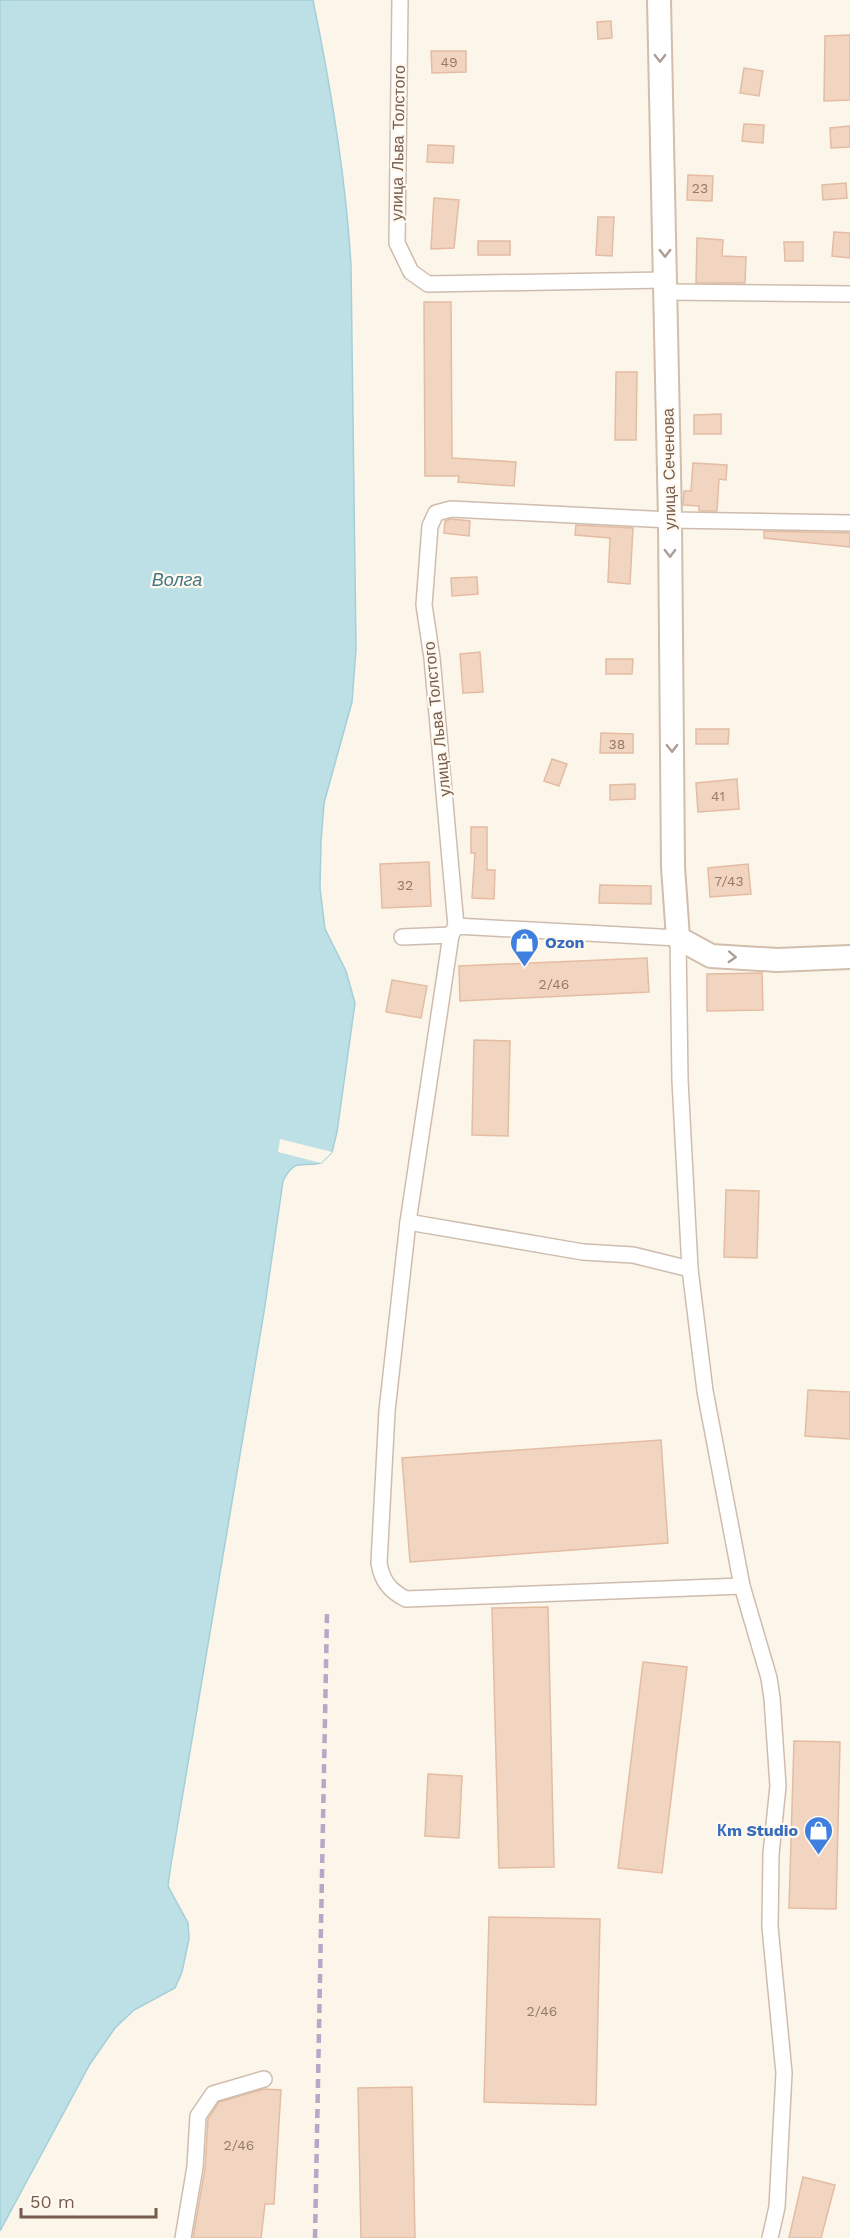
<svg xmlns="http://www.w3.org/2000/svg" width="850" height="2238" font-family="'Work Sans',sans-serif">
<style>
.water{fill:#bde0e6;stroke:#a4cfd8;stroke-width:1.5}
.pier{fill:#fcf5e9}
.building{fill:#f1d5c1;stroke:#e4bca2;stroke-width:1.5}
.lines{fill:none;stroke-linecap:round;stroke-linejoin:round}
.minor-casing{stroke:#cebdaf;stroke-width:18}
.secondary-casing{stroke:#d1beac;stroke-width:26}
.minor{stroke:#fff;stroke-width:15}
.secondary{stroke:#fff;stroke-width:22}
.rail{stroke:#b8a7c7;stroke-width:4.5;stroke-dasharray:9 6;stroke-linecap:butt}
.oneway{stroke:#ad9d94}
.labels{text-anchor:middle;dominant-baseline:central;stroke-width:4.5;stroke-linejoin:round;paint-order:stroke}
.number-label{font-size:14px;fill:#967a6a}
.street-label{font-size:16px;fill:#775c4d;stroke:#fff9f0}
.shop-label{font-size:16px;font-weight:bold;fill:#366cbe;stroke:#fff9f0;text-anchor:start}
.water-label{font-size:18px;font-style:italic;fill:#437783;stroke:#fff9f0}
</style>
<rect width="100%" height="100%" fill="#fcf5e9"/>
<path class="water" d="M0,0H313C331,88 346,176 351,266L356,649L352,702L324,803L321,842L320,888L325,929L346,971L355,1003L337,1132L332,1152L321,1163C301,1168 295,1157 283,1181L264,1312L171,1864L168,1886L188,1923L189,1939L182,1972L175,1988L134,2010L115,2028L90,2064L0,2231Z"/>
<path class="pier" d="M280,1139L332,1152L321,1163L278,1152Z"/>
<g class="building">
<path d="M611,21L612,38L598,39L597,22Z"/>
<path d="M850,35V100L824,101L825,36Z"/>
<path d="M431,51H466V72L432,73Z"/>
<path d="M744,68L763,71L759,96L740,93Z"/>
<path d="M744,124L764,125L763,143L742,141Z"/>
<path d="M850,126V147L831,148L830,128Z"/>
<path d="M428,145L454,146L453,163L427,162Z"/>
<path d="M688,175L713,176L712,201L687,200Z"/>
<path d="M846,183L847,198L823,200L822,185Z"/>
<path d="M434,198L459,200L454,248L431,249Z"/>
<path d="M598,217H614L612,256L596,255Z"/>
<path d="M834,232L850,233V258L832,256Z"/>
<path d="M697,238L723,240L722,256L746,257L745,283H696Z"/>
<rect x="478" y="241" width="32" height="14"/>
<path d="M784,242H803V261H785Z"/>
<path d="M424,302H451L452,458L516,462L514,486L458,482L459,476H425Z"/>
<path d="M616,372H637L636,440H615Z"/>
<path d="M721,414V434H694V415Z"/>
<path d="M693,463L727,465L726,480L719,479L717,511H699V506L683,505L684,491H691Z"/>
<path d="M451,519L470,521L469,536L444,533L445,521Z"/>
<path d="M576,525L633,528L630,584L608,582L610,538L575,535Z"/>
<path d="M764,531L850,533V547L764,538Z"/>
<path d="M477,577L478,594L452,596L451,578Z"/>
<path d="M480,652L483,692L463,693L460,654Z"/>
<path d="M606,659H633L632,674H606Z"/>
<path d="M696,729H729L728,744H696Z"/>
<path d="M601,733L633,734V753H600Z"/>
<path d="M552,759L567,764L559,786L544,781Z"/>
<path d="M737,779L739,809L698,812L696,783Z"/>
<path d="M635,784V799L610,800V785Z"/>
<path d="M471,827H487V870H495L494,899L472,898L475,853H471Z"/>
<path d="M429,862L431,906L382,908L380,864Z"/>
<path d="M748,864L751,894L710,897L708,868Z"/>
<path d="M600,885L651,886V904L599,903Z"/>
<path d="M647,958L649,992L460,1001L459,966Z"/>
<path d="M762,973L763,1010L707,1011V974Z"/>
<path d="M392,980L427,986L421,1018L386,1012Z"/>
<path d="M474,1040L510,1041L508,1136L472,1135Z"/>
<path d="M726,1190L759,1191L757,1258L724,1257Z"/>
<path d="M808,1390L850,1392V1439L805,1436Z"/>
<path d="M661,1440L668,1543L410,1562L402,1458Z"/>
<path d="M548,1607L554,1867L499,1868L492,1608Z"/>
<path d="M643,1662L687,1667L662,1873L618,1868Z"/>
<path d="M794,1741L840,1742L836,1909L789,1908Z"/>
<path d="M428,1774L462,1776L459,1838L425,1836Z"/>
<path d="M489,1917L600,1919L596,2105L484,2102Z"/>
<path d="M412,2087L415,2238H361L358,2088Z"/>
<path d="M264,2089L281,2090L274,2204H265L261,2238H193L205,2169L208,2119L219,2102Z"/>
<path d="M803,2177L835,2185L821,2238H789Z"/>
</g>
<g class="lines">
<defs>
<g id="minor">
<path d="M400,0L397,243L411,272L428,284L665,280"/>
<path d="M666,292L850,294"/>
<path d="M456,926L432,658L424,605L430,526L436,513L451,509L670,520L850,523"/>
<path d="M451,935L408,1222L387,1411L379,1563C382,1581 390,1591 406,1599L742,1586"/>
<path d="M402,937L451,935L456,926L678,938L680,1080L690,1269L705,1391L742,1586L769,1678L772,1698L778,1786L771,1854L770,1927L784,2073L777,2207L770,2238"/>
<path d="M408,1222L583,1252L633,1255L690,1269"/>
<path d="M183,2238L195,2167L198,2116L213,2094L264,2079"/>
</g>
<path id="secondary" d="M659,0L670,520L673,867L678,938L711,956L777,960L850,957"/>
</defs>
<use href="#minor" class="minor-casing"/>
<use href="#secondary" class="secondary-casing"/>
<use href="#minor" class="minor"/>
<use href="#secondary" class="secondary"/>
<path class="rail" d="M315,2238L327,1614"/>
</g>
<defs><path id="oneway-chevron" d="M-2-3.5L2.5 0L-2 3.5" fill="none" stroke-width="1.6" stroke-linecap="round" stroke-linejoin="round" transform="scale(1.5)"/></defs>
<g class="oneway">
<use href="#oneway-chevron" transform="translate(660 58) rotate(89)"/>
<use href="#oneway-chevron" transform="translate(665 253) rotate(89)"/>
<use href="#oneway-chevron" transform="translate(670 553) rotate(89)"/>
<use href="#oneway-chevron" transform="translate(672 748) rotate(89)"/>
<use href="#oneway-chevron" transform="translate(732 957) rotate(3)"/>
</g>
<defs>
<symbol id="shop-pin" viewBox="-11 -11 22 30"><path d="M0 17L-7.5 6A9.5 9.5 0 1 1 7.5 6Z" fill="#3f7fe0" stroke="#fff9f0"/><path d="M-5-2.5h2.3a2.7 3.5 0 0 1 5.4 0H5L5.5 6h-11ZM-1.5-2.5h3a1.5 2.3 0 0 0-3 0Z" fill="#fff"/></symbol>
</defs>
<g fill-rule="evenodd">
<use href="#shop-pin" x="508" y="926" width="33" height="45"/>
<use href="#shop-pin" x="802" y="1814" width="33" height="45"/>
</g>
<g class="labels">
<g class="number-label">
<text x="449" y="62">49</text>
<text x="700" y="188">23</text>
<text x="617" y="744">38</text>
<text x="718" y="796">41</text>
<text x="729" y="881">7/43</text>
<text x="405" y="885">32</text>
<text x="554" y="984">2/46</text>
<text x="542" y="2011">2/46</text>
<text x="239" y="2145">2/46</text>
</g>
<g class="street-label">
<text transform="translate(398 143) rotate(-89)">улица Льва Толстого</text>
<text transform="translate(669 469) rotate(-91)">улица Сеченова</text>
<text transform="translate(437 719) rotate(-96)">улица Льва Толстого</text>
</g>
<g class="shop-label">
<text x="545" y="942">Ozon</text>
<text x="798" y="1830" text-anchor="end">Кm Studio</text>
</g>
<g class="water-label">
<text x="177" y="579">Волга</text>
</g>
</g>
<path d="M21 2208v9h135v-9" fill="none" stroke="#775c4d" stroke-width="3"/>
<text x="30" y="2208" font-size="18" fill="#775c4d" stroke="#fff9f0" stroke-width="4.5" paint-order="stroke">50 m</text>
</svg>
